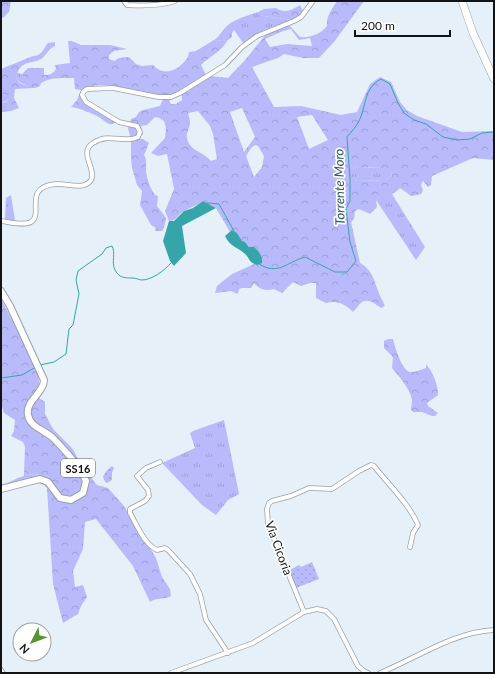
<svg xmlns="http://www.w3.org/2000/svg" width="495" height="674" font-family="Lato,sans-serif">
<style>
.grass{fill:url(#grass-tufts)}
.forest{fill:url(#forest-crowns);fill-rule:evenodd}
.garden{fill:url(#garden-dots)}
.water{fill:#36a5aa}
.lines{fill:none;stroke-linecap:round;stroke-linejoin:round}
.stream{stroke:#36a5aa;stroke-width:1}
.street-casing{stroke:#97a0a7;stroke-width:5.5}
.primary-casing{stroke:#97a0a7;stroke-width:8}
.highway-casing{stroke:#97a0a7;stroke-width:8}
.street{stroke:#fff;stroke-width:4}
.primary{stroke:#fff;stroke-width:6}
.highway{stroke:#fff;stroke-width:7}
.labels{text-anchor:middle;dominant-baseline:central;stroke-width:3.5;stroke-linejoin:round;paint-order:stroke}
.shield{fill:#fff;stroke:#585a5c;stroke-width:1}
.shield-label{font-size:11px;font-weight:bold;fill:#101416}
.street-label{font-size:12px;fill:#101416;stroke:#fff}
.water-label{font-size:13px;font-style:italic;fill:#2c5a5d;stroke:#fff}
</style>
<defs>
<pattern id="grass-tufts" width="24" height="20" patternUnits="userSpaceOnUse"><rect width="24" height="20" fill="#b9bafb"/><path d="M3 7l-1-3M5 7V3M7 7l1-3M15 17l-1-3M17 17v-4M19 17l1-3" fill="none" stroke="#9e9fd6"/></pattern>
<pattern id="forest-crowns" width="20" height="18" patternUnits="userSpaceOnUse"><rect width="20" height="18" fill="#b9bafb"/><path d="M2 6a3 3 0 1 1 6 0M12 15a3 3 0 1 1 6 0" fill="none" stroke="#9e9fd6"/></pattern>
<pattern id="garden-dots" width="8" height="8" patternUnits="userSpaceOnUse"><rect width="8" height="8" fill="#b9bafb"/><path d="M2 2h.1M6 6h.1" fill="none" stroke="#9e9fd6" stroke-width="1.8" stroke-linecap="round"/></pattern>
</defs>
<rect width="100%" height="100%" fill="#e6f0f8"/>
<g class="grass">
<path d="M258,12L259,14L262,16L294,20C276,25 258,31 243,43L234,30L232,33V37L227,41L214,40C219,37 221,32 225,28C233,19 247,16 258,12Z"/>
<path d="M17,73L22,74L29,86C21,83 15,82 17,73Z"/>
<path d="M1,93L9,96L10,98L9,100L1,103Z"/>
<path d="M356,166L369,168L384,167L391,172L392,176L385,180L357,181L353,176V169Z"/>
<path d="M392,194L425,247L416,260L376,200L382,196Z"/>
<path d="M11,195L15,221L5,219L6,198Z"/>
<path d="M224,420L239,494L228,500L216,515L202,505L162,463L195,448L190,433L193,431Z"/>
<path d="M24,474C33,475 41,474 49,477L47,488L44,485L39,483L1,491V485C10,483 15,478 24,476Z"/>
</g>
<g class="forest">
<path d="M1,1H11L9,12L3,18L1,16Z"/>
<path d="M337,1H364L334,42L319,58H303L284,54L278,58L252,67L274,107L301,106L341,115L357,112L370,84L380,77L391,82L400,102L407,110L417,116L462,132L494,131V160L473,158L432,176L431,185L428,187L423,181L421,185L423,190L421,194L411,196L400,188C393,196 385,195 376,200L377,207L370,214L359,209L355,211L354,219L351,222L360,263C371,269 373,277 377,288C379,294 382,300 385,306L381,308C376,304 368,298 362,302C359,304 356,309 353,312C345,304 337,300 326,303L316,298V283H310L301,286L293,282L282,293L274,289C265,291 260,290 254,283L251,288H242L239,289L238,294L231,291L215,293L217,286L232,274L254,264L257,265L250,248L245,242H242L237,233L232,230L230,232L216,208L203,201C196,206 186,209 180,214C176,218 175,221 169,221L165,211L174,189L167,154L158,156L151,153L165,138L166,128L164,121L159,118L155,117L147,125L141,126L143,134L139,139H143L149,143L144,155C147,160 146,165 146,171C147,180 150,188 155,195L158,196L157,206L166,218L164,228L162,231H155L156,228L151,225L140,205L142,191L137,185L132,168L131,158V140L128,128L131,119L136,117L139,112L143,110L160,106L163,99H169L171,104H176L182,100V94L211,76L228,78L246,59L267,33L288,24L300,37C310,38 321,34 327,26C326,16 332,9 337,1ZM291,29L299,40L310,38L312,46L287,44L270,47L265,39L283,31ZM242,108L255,137L244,152L230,112ZM198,111L210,126L213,134L217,159L211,161C204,152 189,151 187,138C186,132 190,128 190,123C190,120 189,116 188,113ZM312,115L328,140L309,149L297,117ZM255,145L258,146L264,156L262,167L254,177L246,156L251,148ZM356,166C369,170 378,164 391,172L392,176L385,180L357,181L353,176V169Z"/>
<path d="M300,5L303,11L294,20L262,16L259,14L258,12L264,9L276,8C285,14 292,10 300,5Z"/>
<path d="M214,40L227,41C221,52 210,56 201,65L206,75C195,82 181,94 167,95C149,96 101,78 88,88C85,89 83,93 81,95L82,101L116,122C114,123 112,125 110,124C107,124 102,119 99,117C91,113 80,108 71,107L77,100L81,90L75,89L74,78C63,78 51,77 41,83L40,86L35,88L15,89L14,98L19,108L11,111L1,112V103L6,102L10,98L9,96L1,93V69L33,56C41,56 43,50 48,43L55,42V46C47,50 46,56 41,59C36,62 30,62 25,64C18,67 12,80 22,84C24,85 26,85 28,86L22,74L28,68H44V75C50,75 53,74 56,69L55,65L70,63L68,41H72L81,45H110L127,49L114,51L109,55V59L114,61L119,58L129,57L136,64L142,66L153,65C165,78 180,69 188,57L189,52L196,51Z"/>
<path d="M1,299L20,335L37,373C40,380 40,385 36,391L39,398L45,402V414L53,429L72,448L84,469L97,485L108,488L124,506L156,558L162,577L170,589L171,596C163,600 157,597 150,602L133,566L96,519L85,522L83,549L73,571L75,587L83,585L87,597L81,606L78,614L63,623L53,584L47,488L49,477C41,474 33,475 24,474L25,447L23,442L11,436L14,431L15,420L4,413L1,404Z"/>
<path d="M388,339H393C395,347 402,371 410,372C415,372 421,370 426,368V364C433,373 438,384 438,395L427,403L428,406L438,413L435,416H432L422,412H413L411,410C411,407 412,403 412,400C410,388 399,377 392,368L393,357L384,348V341Z"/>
</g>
<g class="garden">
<path d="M112,466L114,468L112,473V480L107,483L104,480L103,476L108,469Z"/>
<path d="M312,562L319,579L296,588L288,571L299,565L301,567Z"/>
</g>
<g class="water">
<path d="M203,201L216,208L182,226L186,253L174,266L170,261L163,241L169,221H174L184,211L193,208Z"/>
<path d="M232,230L237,233L242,241L245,242L249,247H254C259,251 263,257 262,263L257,265C248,262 250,258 244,253C236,246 230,247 225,236Z"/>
</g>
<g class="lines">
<g class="stream">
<path d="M205,204L208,203L219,204L234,231"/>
<path d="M259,264C278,276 287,262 305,257L335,272H347L356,261L350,242L346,209L350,201V178L347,137C351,132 356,127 359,121C367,105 363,89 381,79L390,84L398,103L404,113L414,120L426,124L443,137L457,140L470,139L482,133L494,132"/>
<path d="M40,365L54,362L66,354L69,329L73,325L79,294L76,280L78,271L102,254L106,248L112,246C116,253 111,262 115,270C119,278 125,278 133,278C136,278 139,280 142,280C152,280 165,270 171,263"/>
<path d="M1,378L22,375L36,367"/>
</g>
<defs>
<g id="street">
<path d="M124,1L127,5C142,6 160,6 175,1"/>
<path d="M1,221C9,222 24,226 31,222C44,214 22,187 56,184C66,183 84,191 91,180C97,170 78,152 93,143C109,132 125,144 138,137L140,132L137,126L119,122L86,102L82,95L84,91L87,89L113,88L158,97H171L180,93L225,65L242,47L257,36L294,21L301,17L313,1"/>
<path d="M160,462L146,468L137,476L148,490L149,496L145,501L130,509V513C137,525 144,544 157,550L165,548L168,550L190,574L200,594L206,620L228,653"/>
<path d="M304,612L268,524L267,509L269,503L272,501L291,496L309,488L332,489L359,471L371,465L374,466C388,484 410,505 418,525L413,533L410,547"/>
<path d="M1,670L3,673"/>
<path d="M171,673L253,643L304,612L317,609L326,611L334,619L358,666L364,671L368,673"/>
<path d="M380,673C417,658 453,632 494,630"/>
</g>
<path id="primary" d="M1,291L10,306L44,380C44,393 25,401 28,415C30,427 44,430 52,437C63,448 80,467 86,481L83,493L71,500L60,498L48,482L40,479L1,489"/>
<path id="highway" d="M462,1L473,33L494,79"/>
</defs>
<use href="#street" class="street-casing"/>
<use href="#primary" class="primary-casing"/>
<use href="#highway" class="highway-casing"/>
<use href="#street" class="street"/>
<use href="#primary" class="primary"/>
<use href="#highway" class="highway"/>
</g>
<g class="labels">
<rect class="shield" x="61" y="459" width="34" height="18" rx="3"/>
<g class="shield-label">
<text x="78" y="468">SS16</text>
</g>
<g class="street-label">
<text transform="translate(279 548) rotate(70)">Via Cicoria</text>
</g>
<g class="water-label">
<text transform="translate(339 187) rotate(-91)">Torrente Moro</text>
</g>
</g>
<rect width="495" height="674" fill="none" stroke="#101416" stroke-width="4"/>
<g transform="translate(32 642) rotate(228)"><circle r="19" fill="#ffffff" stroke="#9fa1a2"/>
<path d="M0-3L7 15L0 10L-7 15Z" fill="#559333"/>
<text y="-6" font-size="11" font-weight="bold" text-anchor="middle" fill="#101416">N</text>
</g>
<path d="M355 30v6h95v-6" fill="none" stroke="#101416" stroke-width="2"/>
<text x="361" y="30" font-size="12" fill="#101416" stroke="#ffffff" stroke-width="3" paint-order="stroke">200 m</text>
</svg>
